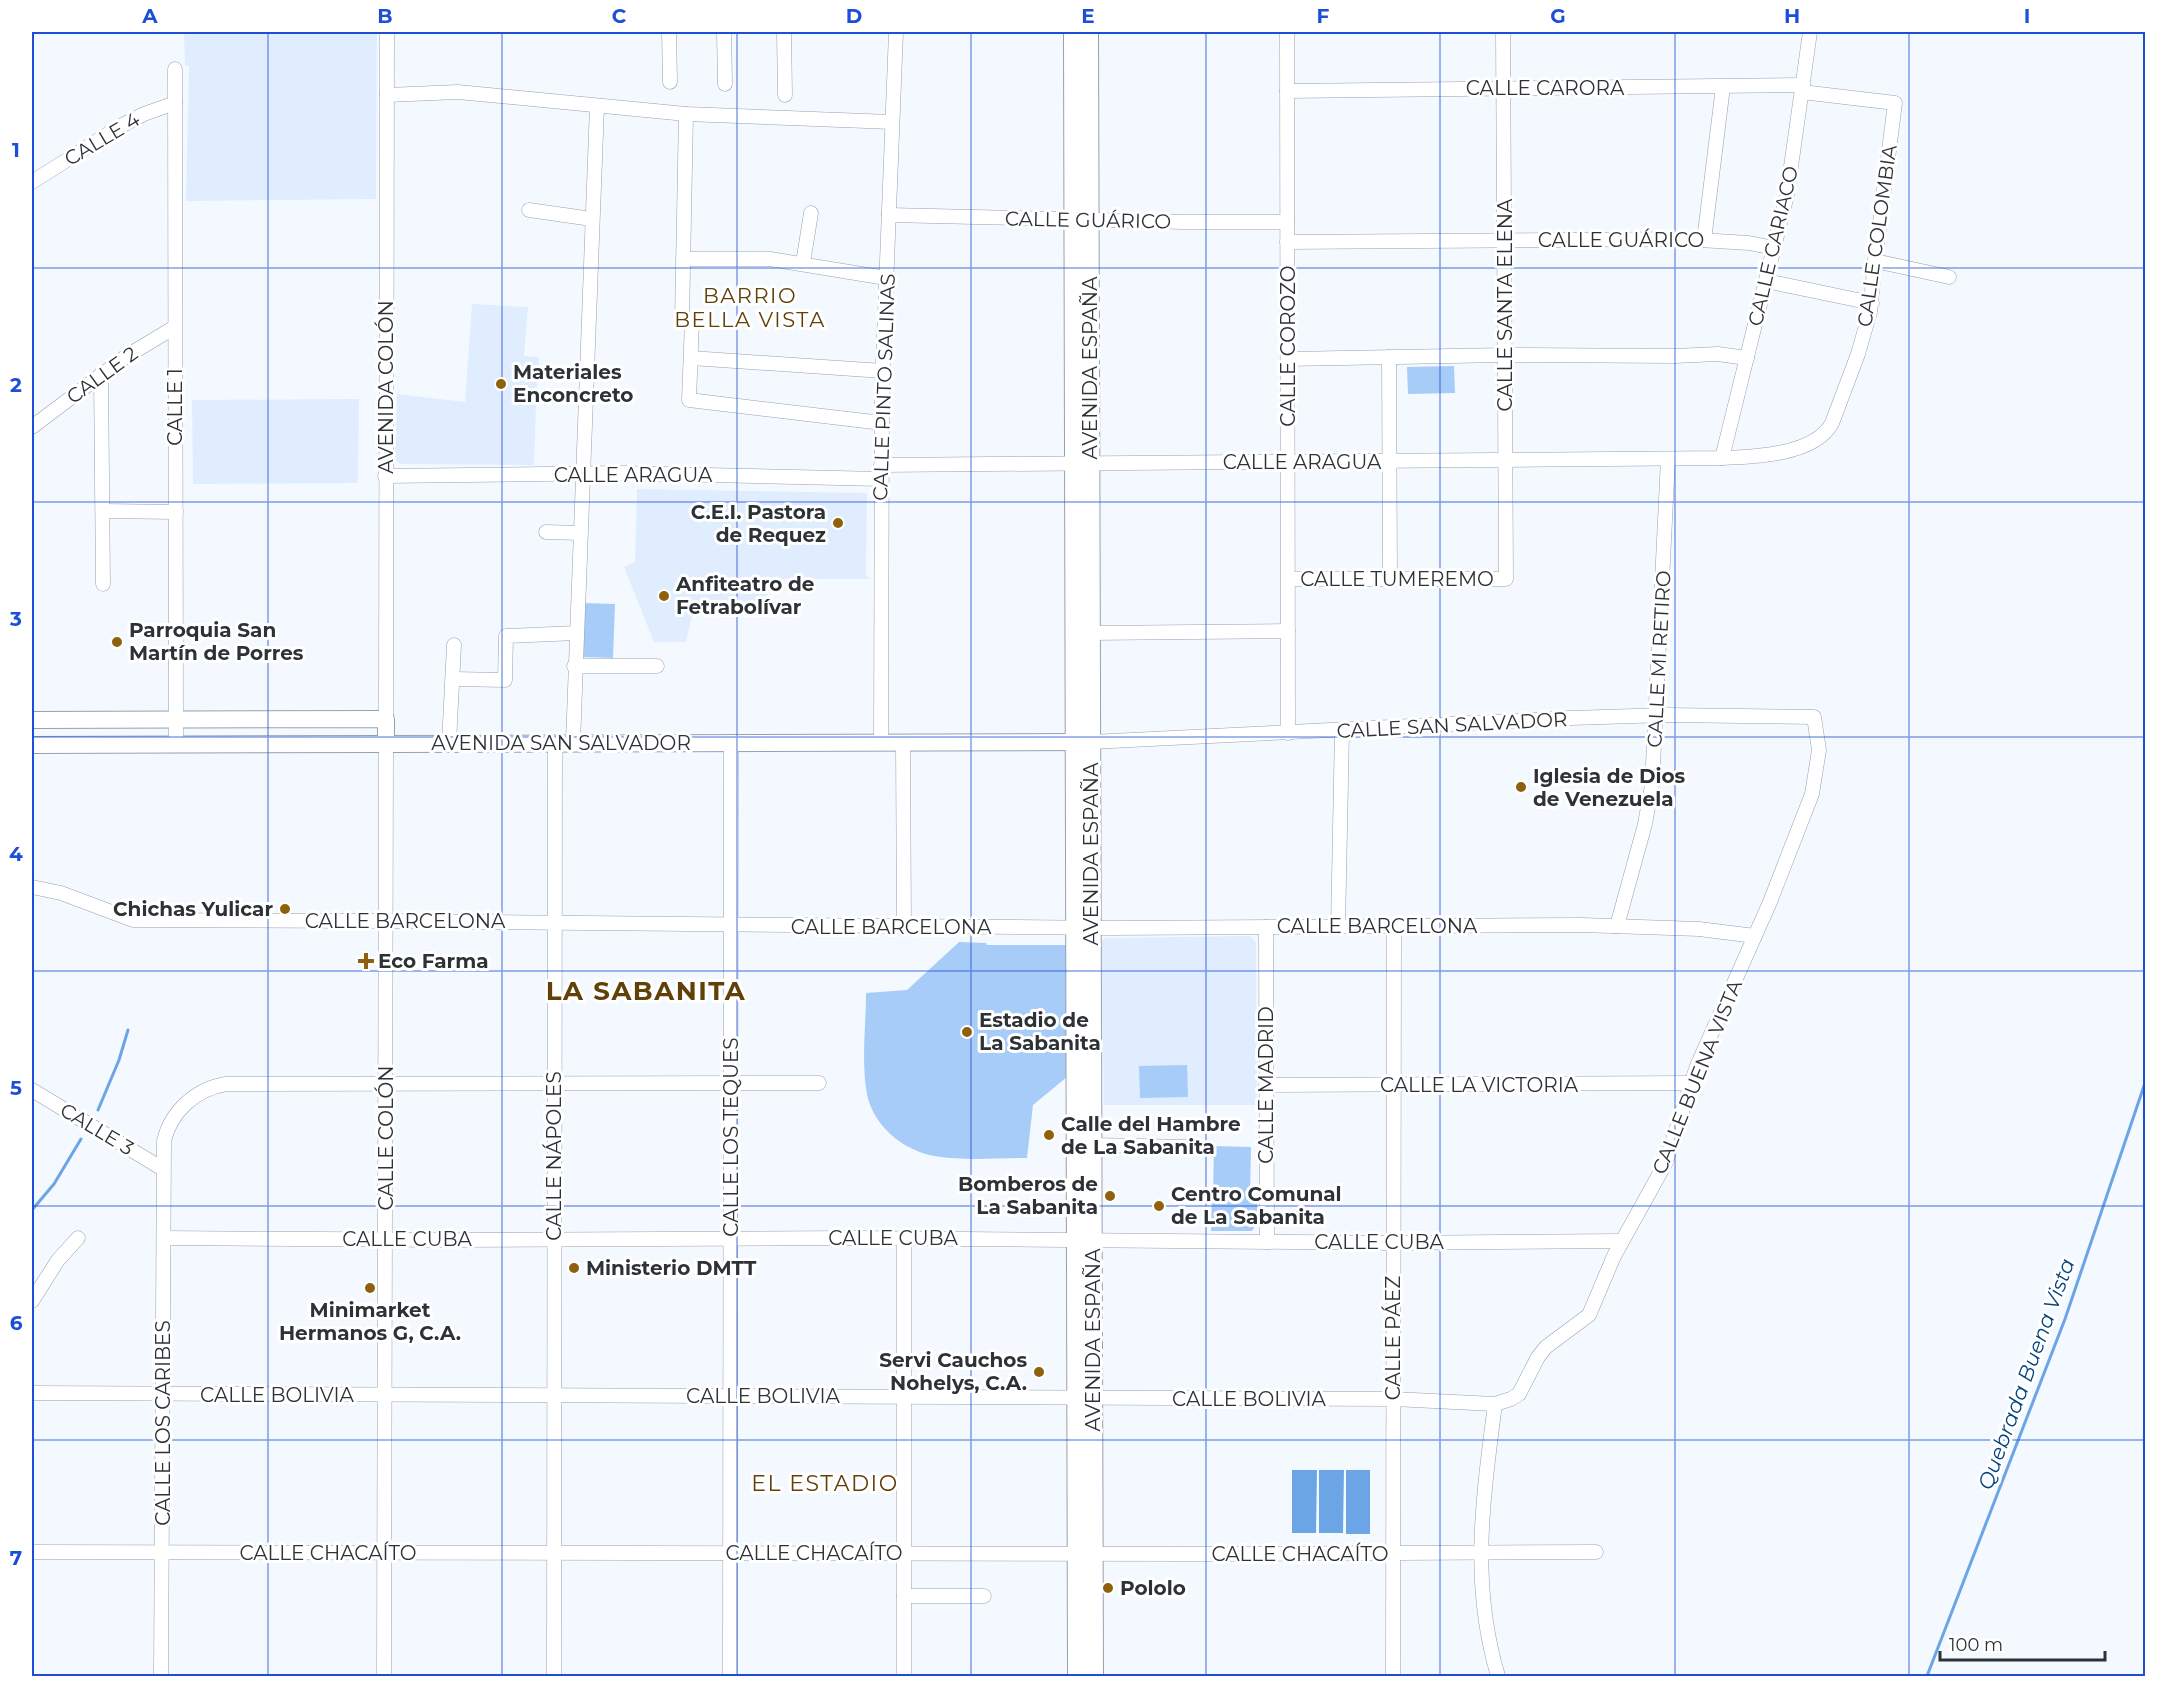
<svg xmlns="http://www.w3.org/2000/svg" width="2177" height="1708" font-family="Montserrat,sans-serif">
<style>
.built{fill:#dfedfe}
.green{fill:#a7ccf7}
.water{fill:#6ca5e6}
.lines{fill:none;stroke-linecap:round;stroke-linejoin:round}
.stream{stroke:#6ca5e6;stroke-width:3}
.minor-casing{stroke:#96a1af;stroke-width:15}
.tertiary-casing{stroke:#96a1af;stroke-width:18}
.secondary-casing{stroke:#96a1af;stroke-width:20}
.minor{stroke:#fff;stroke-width:14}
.tertiary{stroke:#fff;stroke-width:16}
.secondary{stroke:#fff;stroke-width:18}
.grid{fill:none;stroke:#1d4ed8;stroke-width:1.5;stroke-opacity:0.55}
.poi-dot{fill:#90610d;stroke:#fff;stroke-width:2}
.labels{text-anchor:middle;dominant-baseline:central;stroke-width:6;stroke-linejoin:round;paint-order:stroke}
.street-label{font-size:20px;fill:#2d3237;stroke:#fff}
.poi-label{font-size:20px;font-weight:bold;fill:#2d3237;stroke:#fff;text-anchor:start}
.neighbourhood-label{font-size:21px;letter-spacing:1.5px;fill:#624109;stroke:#fff}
.water-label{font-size:21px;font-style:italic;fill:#04447e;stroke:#fff}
.quarter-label{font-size:22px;letter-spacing:1.5px;fill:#624109;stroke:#fff}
.district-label{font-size:26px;font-weight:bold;letter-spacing:1.5px;fill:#624109;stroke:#fff}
.neatline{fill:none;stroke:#1d4ed8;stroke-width:2}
.grid-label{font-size:20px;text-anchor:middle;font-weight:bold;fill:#1d4ed8}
</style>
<rect width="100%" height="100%" fill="#f4f9ff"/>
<g class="built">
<path d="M184,32H377L376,199L186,201L189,66L185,65Z"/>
<path d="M472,304L528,307L524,356L539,357V372L537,375L534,465L400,464L395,459L397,394L465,402Z"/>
<path d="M359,399L358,483L193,484L192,400Z"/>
<path d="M637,489L867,493L866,574L869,579H768L767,612L693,611L686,642H654L624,567L635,562Z"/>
<path d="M1250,936L1256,942L1257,1105H1104L1101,942L1105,938Z"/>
</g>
<g class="green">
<path d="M1454,366L1455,393L1408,394L1407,367Z"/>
<path d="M582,603L615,604L613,658L581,657Z"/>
<path d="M959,942L986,943L987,945H1069L1067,1077L1033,1105L1027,1158C997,1158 964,1161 934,1156C903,1150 873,1126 867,1094C861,1062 866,1026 866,993L907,990Z"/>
<path d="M1187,1065L1188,1097L1140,1098L1139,1066Z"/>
<path d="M1214,1146L1251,1147L1250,1196L1257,1197L1258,1221L1252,1231H1211L1212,1196H1227L1213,1195Z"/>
</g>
<g class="water">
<path d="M1292,1470H1317L1316,1533H1292Z"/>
<path d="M1319,1470H1344L1343,1533H1319Z"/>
<rect x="1346" y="1470" width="24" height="64"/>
</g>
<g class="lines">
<g class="stream">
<path d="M98,1110L119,1060L128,1030"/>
<path d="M32,1210L54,1184L81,1139"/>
<path d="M1927,1676L2065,1319L2146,1080"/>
</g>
<defs>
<g id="minor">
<path d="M669,32L670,82"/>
<path d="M724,32L725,84"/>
<path d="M784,32L785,95"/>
<path d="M1287,32L1288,733"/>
<path d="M175,69L176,744"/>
<path d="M1287,91L1803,85"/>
<path d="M387,95L458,92L686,114L892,122"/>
<path d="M686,114L682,320L692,321L689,400L882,423"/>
<path d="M32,182L119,127L144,114L175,103"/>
<path d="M529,210L592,219"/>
<path d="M889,215L1184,222H1287"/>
<path d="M1704,240L1723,87"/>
<path d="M1287,242L1683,239L1749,243L1774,248"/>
<path d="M683,259H770L886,278"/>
<path d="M1875,261L1949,277"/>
<path d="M803,263L811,213"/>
<path d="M1766,281L1872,303"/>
<path d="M1389,357L1390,579"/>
<path d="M691,358L883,371"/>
<path d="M1288,359L1505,355L1675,356L1718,354L1747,358"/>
<path d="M101,374L103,584"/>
<path d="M32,427L125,357L175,327"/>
<path d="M1722,458L1787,195L1810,32"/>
<path d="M881,465L1722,458C1754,457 1815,455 1832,423L1858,354L1870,312L1875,261L1895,103L1802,92"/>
<path d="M385,476L618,473L881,479"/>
<path d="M103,511L176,512"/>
<path d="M546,532L580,533"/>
<path d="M1289,579H1506L1503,32"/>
<path d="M1091,633L1288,631"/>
<path d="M574,666H657"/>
<path d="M453,679L505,680L506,636L576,633"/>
<path d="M386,719L387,32"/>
<path d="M449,743L454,645"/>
<path d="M573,743L597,106"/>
<path d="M881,743L882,389L896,32"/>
<path d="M903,743L904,927"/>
<path d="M32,887L61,893L133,920L386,921L1111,928L1582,925L1699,929L1755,936"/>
<path d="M1617,926L1645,824L1652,785L1668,459"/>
<path d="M1266,927L1267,1242"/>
<path d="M1338,927L1342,731"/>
<path d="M1266,1085L1691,1083"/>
<path d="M32,1090L163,1169"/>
<path d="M1092,1145L1187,1147"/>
<path d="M164,1238L452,1240L853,1238L1393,1243L1622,1241"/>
<path d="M904,1238V1676"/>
<path d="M32,1301L58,1260L78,1238"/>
<path d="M32,1393L1393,1399L1495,1404L1511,1399L1519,1394L1538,1357L1546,1347L1589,1315L1614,1256L1665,1164L1697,1066L1770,902L1812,794L1819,750L1814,717L1667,715L1571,718L1091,742"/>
<path d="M1495,1404C1483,1499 1470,1582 1498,1676"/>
<path d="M32,1552L1199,1554L1596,1552"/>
<path d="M904,1596H984"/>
<path d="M161,1676L164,1141C171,1111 196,1089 226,1084L819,1083"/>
<path d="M384,1676L386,743"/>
<path d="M554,1676L555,743"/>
<path d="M730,1676L731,742"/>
<path d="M1393,1676L1394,927"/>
</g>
<g id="tertiary">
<path d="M32,720L386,719V743"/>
<path d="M32,745L1087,742"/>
</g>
<g id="secondary">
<path d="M1073,32L1077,1676"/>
<path d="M1089,32L1094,1676"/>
</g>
</defs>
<use href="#minor" class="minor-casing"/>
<use href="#tertiary" class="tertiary-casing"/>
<use href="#secondary" class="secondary-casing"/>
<use href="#minor" class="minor"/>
<use href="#tertiary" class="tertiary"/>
<use href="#secondary" class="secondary"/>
</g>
<path class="grid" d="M268,32V1676M502,32V1676M737,32V1676M971,32V1676M1206,32V1676M1440,32V1676M1675,32V1676M1909,32V1676M32,268H2146M32,502H2146M32,737H2146M32,971H2146M32,1206H2146M32,1440H2146"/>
<g class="poi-dot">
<circle cx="501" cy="384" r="6"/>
<circle cx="838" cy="523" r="6"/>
<circle cx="664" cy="596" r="6"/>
<circle cx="117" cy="642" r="6"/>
<circle cx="1521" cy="787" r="6"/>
<circle cx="285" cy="909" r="6"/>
<path d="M363 952h6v6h6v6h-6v6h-6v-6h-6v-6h6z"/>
<circle cx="967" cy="1032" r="6"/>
<circle cx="1049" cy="1135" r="6"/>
<circle cx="1110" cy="1196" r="6"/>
<circle cx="1159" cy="1206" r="6"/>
<circle cx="574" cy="1268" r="6"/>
<circle cx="370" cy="1288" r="6"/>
<circle cx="1039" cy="1372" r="6"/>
<circle cx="1108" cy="1588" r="6"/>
</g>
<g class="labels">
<g class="street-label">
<text x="1545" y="88">CALLE CARORA</text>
<text transform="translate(102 139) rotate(-31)">CALLE 4</text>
<text transform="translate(1088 220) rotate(1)">CALLE GUÁRICO</text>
<text transform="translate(1877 236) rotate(-82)">CALLE COLOMBIA</text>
<text x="1621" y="240">CALLE GUÁRICO</text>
<text transform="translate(1773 246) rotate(-77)">CALLE CARIACO</text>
<text transform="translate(1505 305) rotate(-90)">CALLE SANTA ELENA</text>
<text transform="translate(1288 346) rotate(-90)">CALLE COROZO</text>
<text transform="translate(1090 368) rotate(-90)">AVENIDA ESPAÑA</text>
<text transform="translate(102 375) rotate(-36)">CALLE 2</text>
<text transform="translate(386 387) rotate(-90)">AVENIDA COLÓN</text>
<text transform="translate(884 387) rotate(-88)">CALLE PINTO SALINAS</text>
<text transform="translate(175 407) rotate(-90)">CALLE 1</text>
<text x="1302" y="462">CALLE ARAGUA</text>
<text x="633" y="475">CALLE ARAGUA</text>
<text x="1397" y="579">CALLE TUMEREMO</text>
<text transform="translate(1659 659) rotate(-87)">CALLE MI RETIRO</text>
<text transform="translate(1452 725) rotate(-3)">CALLE SAN SALVADOR</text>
<text x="561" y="743">AVENIDA SAN SALVADOR</text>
<text transform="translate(1091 854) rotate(-90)">AVENIDA ESPAÑA</text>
<text x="405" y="921">CALLE BARCELONA</text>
<text x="1377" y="926">CALLE BARCELONA</text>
<text x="891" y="927">CALLE BARCELONA</text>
<text transform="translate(1697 1077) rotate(-68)">CALLE BUENA VISTA</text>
<text transform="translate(1266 1085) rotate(-90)">CALLE MADRID</text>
<text x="1479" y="1085">CALLE LA VICTORIA</text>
<text transform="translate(97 1129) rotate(31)">CALLE 3</text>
<text transform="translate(731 1137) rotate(-90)">CALLE LOS TEQUES</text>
<text transform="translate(386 1138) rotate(-90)">CALLE COLÓN</text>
<text transform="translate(554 1156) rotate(-90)">CALLE NÁPOLES</text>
<text x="893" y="1238">CALLE CUBA</text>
<text x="407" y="1239">CALLE CUBA</text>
<text x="1379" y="1242">CALLE CUBA</text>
<text transform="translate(1393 1338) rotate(-90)">CALLE PÁEZ</text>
<text transform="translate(1093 1340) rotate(-90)">AVENIDA ESPAÑA</text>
<text x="277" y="1395">CALLE BOLIVIA</text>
<text x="763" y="1396">CALLE BOLIVIA</text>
<text x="1249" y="1399">CALLE BOLIVIA</text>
<text transform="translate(163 1423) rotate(-90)">CALLE LOS CARIBES</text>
<text x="328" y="1553">CALLE CHACAÍTO</text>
<text x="814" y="1553">CALLE CHACAÍTO</text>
<text x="1300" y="1554">CALLE CHACAÍTO</text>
</g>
<g class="poi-label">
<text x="513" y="372">Materiales<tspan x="513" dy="23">Enconcreto</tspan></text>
<text x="826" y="512" text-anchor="end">C.E.I. Pastora<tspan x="826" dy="23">de Requez</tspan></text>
<text x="676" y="584">Anfiteatro de<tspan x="676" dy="23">Fetrabolívar</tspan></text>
<text x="129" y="630">Parroquia San<tspan x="129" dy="23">Martín de Porres</tspan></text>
<text x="1533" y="776">Iglesia de Dios<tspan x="1533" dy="23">de Venezuela</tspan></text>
<text x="273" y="909" text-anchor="end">Chichas Yulicar</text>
<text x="378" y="961">Eco Farma</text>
<text x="979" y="1020">Estadio de<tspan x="979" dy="23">La Sabanita</tspan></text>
<text x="1061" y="1124">Calle del Hambre<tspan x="1061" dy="23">de La Sabanita</tspan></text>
<text x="1098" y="1184" text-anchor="end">Bomberos de<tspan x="1098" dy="23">La Sabanita</tspan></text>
<text x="1171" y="1194">Centro Comunal<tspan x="1171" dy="23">de La Sabanita</tspan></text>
<text x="586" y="1268">Ministerio DMTT</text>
<text x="370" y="1310" text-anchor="middle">Minimarket<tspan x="370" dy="23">Hermanos G, C.A.</tspan></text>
<text x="1027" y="1360" text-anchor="end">Servi Cauchos<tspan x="1027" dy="23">Nohelys, C.A.</tspan></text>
<text x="1120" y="1588">Pololo</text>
</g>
<g class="neighbourhood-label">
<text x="750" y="295">BARRIO<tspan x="750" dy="24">BELLA VISTA</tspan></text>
</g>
<g class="water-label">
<text transform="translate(2026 1374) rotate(-70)">Quebrada Buena Vista</text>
</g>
<g class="quarter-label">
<text x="825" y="1483">EL ESTADIO</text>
</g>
<g class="district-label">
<text x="646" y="991">LA SABANITA</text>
</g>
</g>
<rect width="2177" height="1708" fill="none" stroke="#ffffff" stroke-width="66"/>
<path d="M1940 1651v9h165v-9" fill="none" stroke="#2d3237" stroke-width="3"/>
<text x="1949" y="1651" font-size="18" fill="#2d3237" stroke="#ffffff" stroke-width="4.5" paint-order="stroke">100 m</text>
<rect x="33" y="33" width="2111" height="1642" class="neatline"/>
<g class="grid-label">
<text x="150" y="23">A</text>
<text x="385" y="23">B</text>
<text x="619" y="23">C</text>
<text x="854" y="23">D</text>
<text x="1088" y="23">E</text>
<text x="1323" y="23">F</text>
<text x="1558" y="23">G</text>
<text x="1792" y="23">H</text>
<text x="2027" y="23">I</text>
<text x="16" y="157">1</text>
<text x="16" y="392">2</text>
<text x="16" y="626">3</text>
<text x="16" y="861">4</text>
<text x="16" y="1095">5</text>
<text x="16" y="1330">6</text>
<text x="16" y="1565">7</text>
</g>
</svg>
